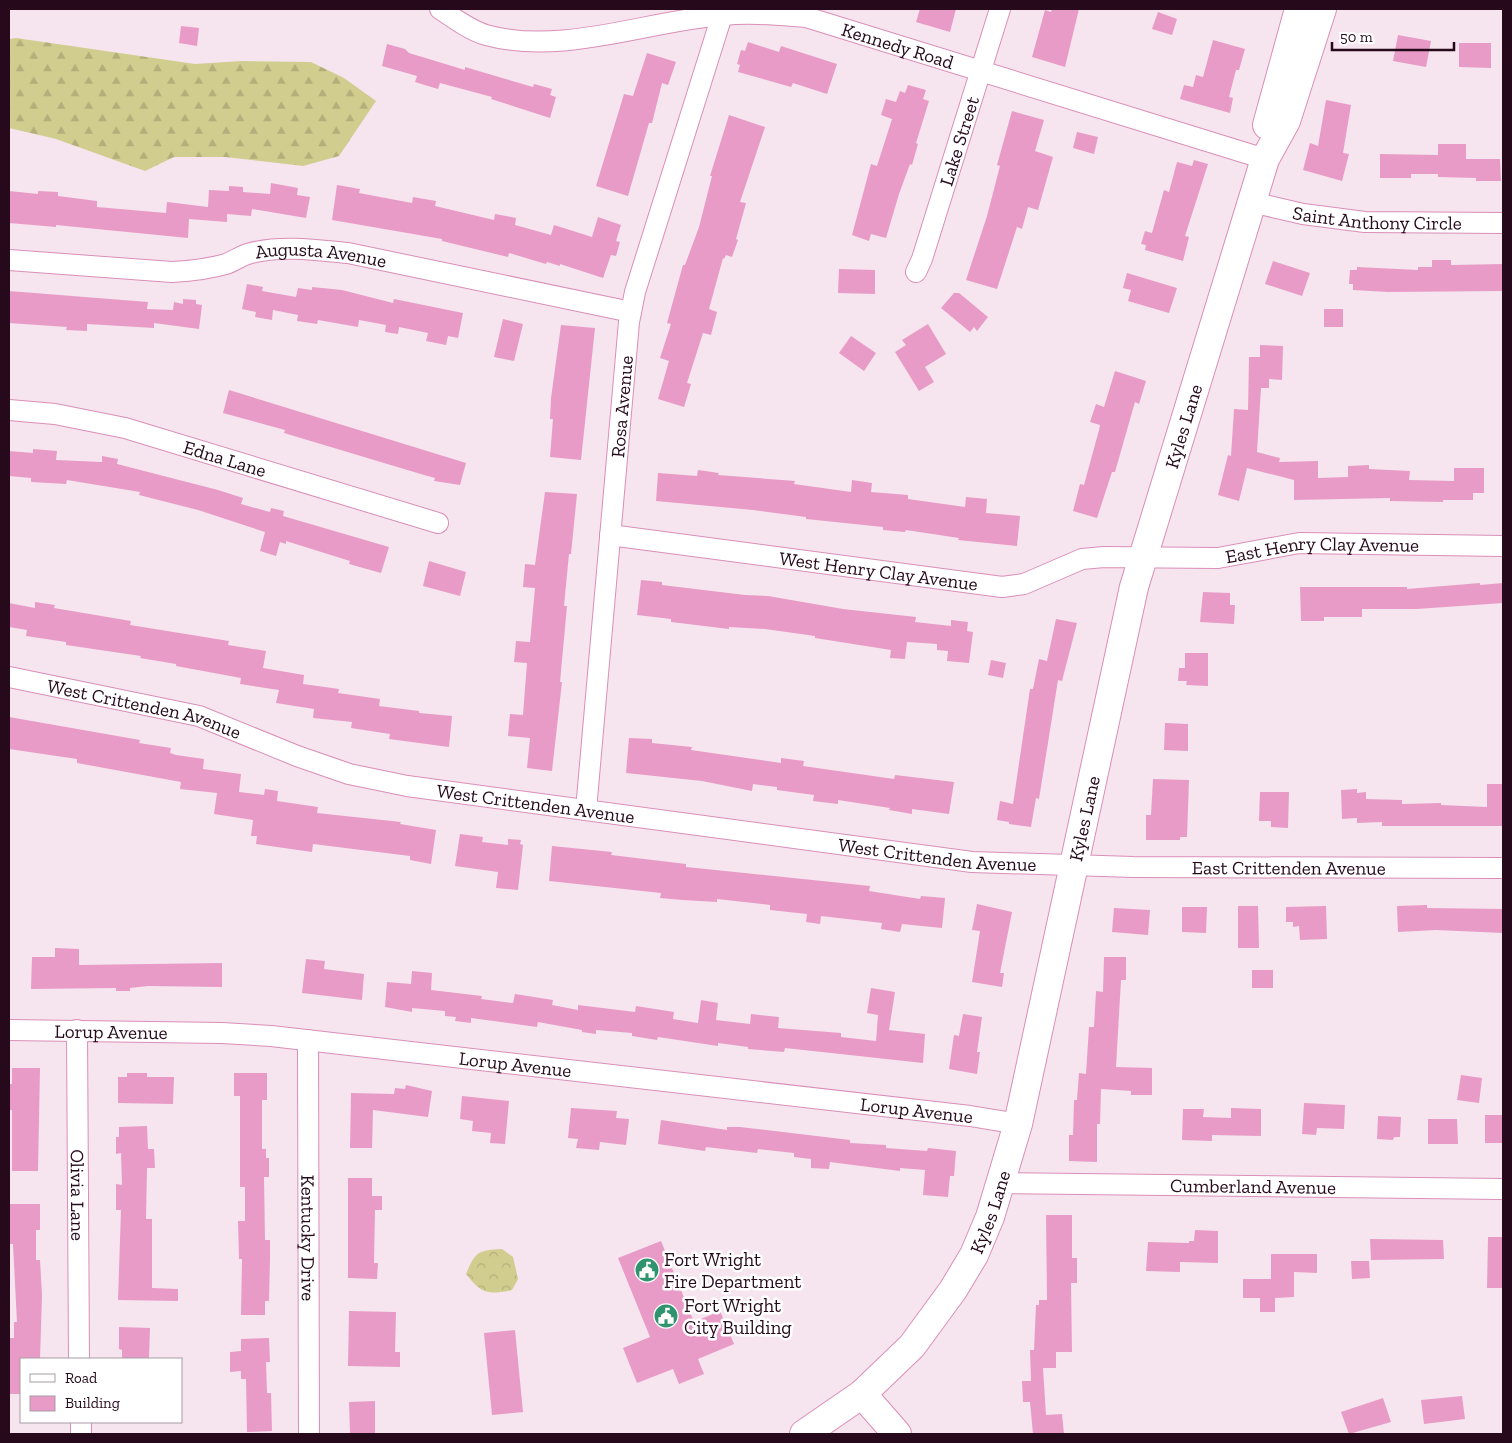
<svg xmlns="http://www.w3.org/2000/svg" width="1512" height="1443" font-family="'Zilla Slab',serif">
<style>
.forest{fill:url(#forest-firs)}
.park{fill:url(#park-crowns)}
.building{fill:#e89bc7}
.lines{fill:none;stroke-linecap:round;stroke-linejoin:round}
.minor-casing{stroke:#da8eb9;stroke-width:22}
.secondary-casing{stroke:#da8eb9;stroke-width:30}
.minor{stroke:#fff;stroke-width:20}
.secondary{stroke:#fff;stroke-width:28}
.labels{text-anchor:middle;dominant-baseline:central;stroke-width:5;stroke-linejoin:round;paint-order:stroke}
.street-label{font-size:19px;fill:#260a1b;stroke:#fff}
.poi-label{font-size:19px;fill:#260a1b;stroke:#fff;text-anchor:start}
</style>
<defs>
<pattern id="forest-firs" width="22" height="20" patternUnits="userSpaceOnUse" patternTransform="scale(1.25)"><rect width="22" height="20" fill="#d1cd8f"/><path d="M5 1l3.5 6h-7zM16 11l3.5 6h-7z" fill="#b3af7b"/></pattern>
<pattern id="park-crowns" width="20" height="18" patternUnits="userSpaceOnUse" patternTransform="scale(1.25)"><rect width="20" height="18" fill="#d1cd8f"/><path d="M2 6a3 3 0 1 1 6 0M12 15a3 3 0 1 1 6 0" fill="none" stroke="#b3af7b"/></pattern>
</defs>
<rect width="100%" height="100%" fill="#f6e5ee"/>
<path class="forest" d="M16,38L195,64L241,61L311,62L344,78L376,101L339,156L303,166L225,157H174L145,171L56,139L9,128V39Z"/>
<path class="park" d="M502,1249L513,1257L518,1279L512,1290C487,1295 482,1294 466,1274C475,1252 478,1250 502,1249Z"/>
<g class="building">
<path d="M920,9H956L950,32L916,22Z"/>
<path d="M1052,9H1079L1065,67L1032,57L1045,10L1051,12Z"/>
<path d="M1158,12L1177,19L1172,35L1152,29Z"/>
<path d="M181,26L199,28L197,46L179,43Z"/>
<path d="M1398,35L1431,41L1426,67L1393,61Z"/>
<path d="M1213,40L1245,49L1239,70H1236L1229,97L1233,98L1230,113L1180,99L1184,85L1193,87L1196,75L1203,77Z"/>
<path d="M748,42L779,52L781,46L837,64L827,94L793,83L791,87L738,72L740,65L737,64L741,50L745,51Z"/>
<path d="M1459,43H1491V68L1459,67Z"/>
<path d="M387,44L405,49L409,53L465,70V67L533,87L534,84L552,89L550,95L556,97L550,118L491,99L492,97L440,83L438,89L415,82L417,76L382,66Z"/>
<path d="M647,53L676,62L668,85L662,83L652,123H649L628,196L596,186L624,94L633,96Z"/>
<path d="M908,85L926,90L923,99L929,101L916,143L918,144L912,165L910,164L899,194L886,238L871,234L869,241L852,235L871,164L877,166L892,119L881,115L886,99L896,102L900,91L905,93Z"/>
<path d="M1326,100L1351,105L1343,153L1349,154L1342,181L1303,170L1310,143L1318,146Z"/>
<path d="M1012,111L1044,120L1035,151L1053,157L1038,210L1028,207L1022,229L1017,227L997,289L966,280L987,216L1000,166L997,165Z"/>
<path d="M729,115L765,127L740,202L746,203L736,239L738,240L732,257L726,255L724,259L723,258L709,309L717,312L711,335L703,333L687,383L691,384L684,407L658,399L669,361L660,358L671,324L667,323L683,265H685L699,227L712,176H710Z"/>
<path d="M1077,132L1098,137L1094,154L1073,148Z"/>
<path d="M1438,144H1466V159H1500L1501,181H1476V178L1438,177V174H1411V178H1380V154L1438,155Z"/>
<path d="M1194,160L1208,164L1185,236L1189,237L1183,261L1145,250L1146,245L1141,244L1145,231L1152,233L1164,190L1169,192L1177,162L1192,166Z"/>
<path d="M271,183L298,188L297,195L310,197L306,218L252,209L251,216L227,214V222L189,219L188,238L56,225V227L9,223V191L38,194V191L58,192V196L97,201V207L166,213L167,202L208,207L209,190L229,191V186L243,187V192L270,194Z"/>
<path d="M337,185L360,189L359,193L412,203L413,197L436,201L435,206L494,220L495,214L516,218L515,225L551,235L554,225L592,237L598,217L621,225L616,241L620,242L616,256L611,255L603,278L560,264V266L547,262L546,264L509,253L508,257L442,241V239L332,220Z"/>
<path d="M1432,260H1451V265L1503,264V291L1388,292L1353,290V284H1349L1350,270H1357V267L1418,270V267H1432Z"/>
<path d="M1273,261L1310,273L1302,296L1265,284Z"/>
<path d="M839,269L875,270V294L838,293Z"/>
<path d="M1127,273L1177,288L1169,313L1128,301L1131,290L1123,288Z"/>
<path d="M247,284L263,287L262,291L296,297L298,288L312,290V287L342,290L393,303L394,299L463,313L458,338L448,336L446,345L426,341L428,333L399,327L398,334L385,332L386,325L359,320L358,327L318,320L317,324L297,321L298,315L273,310L272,320L255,317L256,312L242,309Z"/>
<path d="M9,291L148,302L147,309L173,310L174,302L183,304V299L196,300V304L202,305L199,329L154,323V328L87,324V331L66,330L67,327L9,323Z"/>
<path d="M954,293H959L988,317L977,331L974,327L970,332L941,308Z"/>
<rect x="1324" y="309" width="19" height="18"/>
<path d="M503,319L523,324L514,361L494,357Z"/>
<path d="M928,324L946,354L925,367L934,382L919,391L895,352L906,345L902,340Z"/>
<path d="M561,325L595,328L581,460L550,457L553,419H550L551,398Z"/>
<path d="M851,336L876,353L864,371L839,353Z"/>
<path d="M1260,345L1283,346L1282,380L1269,379V388H1261L1257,452L1280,458L1279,462L1318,461V478L1348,477V466L1369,465V469L1410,471L1409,480L1454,481V468H1484V493H1473V500H1443V502L1390,501V498L1294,500V480L1247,468L1239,501L1218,495L1228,455L1231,456L1234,409L1248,410L1249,357H1260Z"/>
<path d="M1115,371L1146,381L1139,404L1135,402L1115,472H1112L1097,518L1073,511L1080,484L1084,485L1099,430L1100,425L1090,422L1096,404L1104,407Z"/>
<path d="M229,390L466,463L460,485L434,481L435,478L424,475L284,433L285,430L223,413Z"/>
<path d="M33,449L57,451L56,460L102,462V456L118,459L117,464L218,490L243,498L241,504L270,512L271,508L284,511L283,516L389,547L381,573L349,564L350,561L286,541V544L280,542L276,556L260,551L265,532L198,510L139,495L140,492L67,480L66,484L31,482V478L9,476V451L33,453Z"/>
<path d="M698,470L719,473L718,475L795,481L794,484L851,492L852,480L872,483L871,492L908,495V499L965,507L966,497L987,499L986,513L1020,516L1017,546L958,540L959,538L906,530L905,532L883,530V527L806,519V517L753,510L656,501L658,473L697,476Z"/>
<path d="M545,492L577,494L571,554H569L564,606H567L560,682H562L552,771L527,768L530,738L508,736L510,714L523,715L527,663L514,662L516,641L530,642L535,588L523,587L525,564L535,565Z"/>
<path d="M429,561L466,572L460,596L423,586Z"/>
<path d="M641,580L662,582V585L745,595L768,596L843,609L916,617L915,622L951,626V620L968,622L967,631L973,632L969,663L947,661L948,651L937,650V644L907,642L905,659L890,658L891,650L815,638V636L765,629L729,627V629L671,622V619L637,615Z"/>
<path d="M1480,583V585L1503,583V603L1417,609H1362V617H1324V621H1301L1300,587H1407V589Z"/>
<path d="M1203,592L1230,593V605H1235L1234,624L1200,622Z"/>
<path d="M35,602L55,605L54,608L131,621L130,625L229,641L228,645L266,651L263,668L304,675L303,684L339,689L338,693L380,699L379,706L419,711V713L452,716L449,747L389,739L390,734L351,728L352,722L313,718L314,709L276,703L279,690L240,684L241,678L176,666V664L140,658L141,656L66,645V642L26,636L27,630L9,627V603L35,608Z"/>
<path d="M1056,619L1077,623L1062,681L1058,680L1039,799L1036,798L1031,827L1009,824V822L997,820L1000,801L1013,804L1030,689H1033L1039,659L1047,661Z"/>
<path d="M1185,653H1208V686L1186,685L1187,681H1178L1179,668H1185Z"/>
<path d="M991,660L1006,663L1003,678L988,675Z"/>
<path d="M9,717L140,740L139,743L171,748L170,753L176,755L204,759L203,769L241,774L239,792L264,795L265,789L278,791L277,801L318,807L317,813L401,822L400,824L436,830L431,864L410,860V856L313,844L312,852L256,844L257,836H251L253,820L214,814L217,793L180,789L181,782L77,763V759L9,749Z"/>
<path d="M1165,723L1188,724V751L1164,750Z"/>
<path d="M629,738L652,739V743L692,747L691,750L781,763V758L804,761L803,766L894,779L895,775L954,782L949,814L912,809V814L889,810L890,808L838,800V804L813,801L814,795L777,790V787L753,784L752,791L702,781L626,773Z"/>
<path d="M1153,779L1189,780L1187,837H1180V840H1146V815H1151Z"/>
<path d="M1487,784H1503V826H1382V822L1357,823V818L1342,819L1341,790L1357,789V793L1366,792V799L1402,800V804L1441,803V805L1487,807Z"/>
<path d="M1260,792H1289L1288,828L1271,827V821H1259Z"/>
<path d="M460,834L483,837L482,842L508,845V839L521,840L520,844L523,845L518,890L496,888L498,872L455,866Z"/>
<path d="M552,846L612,852L611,855L686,864V867L870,886L869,891L920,899L921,896L945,898L942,928L902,924L900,932L881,929L882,923L821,916L820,924L806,922L807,914L770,910V905L717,899V902L683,900L660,898L661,893L549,881Z"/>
<path d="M977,904L1012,912L1000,973H1004L1002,987L972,982L980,931L972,930Z"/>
<path d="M1427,905V908L1503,909V933L1436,930L1398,932L1397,906Z"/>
<path d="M1238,906H1258L1259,948H1238Z"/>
<path d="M1326,906L1327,939L1300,940L1299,926L1293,927V922H1286V907Z"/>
<path d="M1182,907H1207L1206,933L1182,932Z"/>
<path d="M1114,908L1150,910L1148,935L1112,932Z"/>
<path d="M55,948L79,949V965L222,963V987L148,986L130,988V991H116V988L31,989L32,957H55Z"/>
<path d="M1104,957H1126V980H1121L1116,1067L1152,1068V1095H1131V1091L1101,1089L1100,1124H1097V1162L1069,1161V1135H1073L1074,1100H1077L1079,1073L1086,1074L1089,1027H1094L1096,991L1103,992Z"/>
<path d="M306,959L325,961L324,969L364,974L362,1000L302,993Z"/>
<rect x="1252" y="970" width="21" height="18"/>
<path d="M412,971L432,973L431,990L482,996L481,999L513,1003L515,994L553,1000L552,1005L578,1010V1005L635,1012L636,1006L674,1012L673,1019L698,1023L701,1000L718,1003L716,1020L750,1024L751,1014L779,1017L778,1028L841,1033V1037L876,1041L878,1015L867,1013L871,988L895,992L889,1030L925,1034L923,1063L785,1048L784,1052L748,1049V1047L718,1043V1046L658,1037L657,1040L632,1036V1033L596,1030V1034L582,1032V1030L538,1022L537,1027L471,1018V1023L455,1021L456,1017L445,1016V1011L412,1008V1012L385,1007L387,982L411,984Z"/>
<path d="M963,1014L982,1017L977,1052H980L977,1074L949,1069L954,1035L959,1036Z"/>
<path d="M12,1068H40L38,1171H12V1110H10L9,1102V1084H12Z"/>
<path d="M127,1073H147V1077H174L173,1104L118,1103V1077H127Z"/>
<path d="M234,1073H267V1100H262V1149H266V1158H269V1177H264L265,1240H270V1258L269,1301H265V1315H241L242,1259H239L238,1221H245V1187H240V1096H234Z"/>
<path d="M1461,1075L1482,1078L1479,1103L1457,1100Z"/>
<path d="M406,1085L432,1091L428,1117L373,1110L372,1148H350L351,1093L394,1094L395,1088L405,1089Z"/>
<path d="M462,1096L509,1101L505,1144L490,1143L491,1133L472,1131L473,1121L460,1119Z"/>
<path d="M1304,1103L1345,1105L1344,1129L1317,1128L1316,1135L1302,1134Z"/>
<path d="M571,1108L617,1111L616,1118L629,1119L626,1145L600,1142L599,1150L576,1148L578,1139L568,1138Z"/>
<path d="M1231,1108L1261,1109V1136L1212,1135V1141L1182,1140L1183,1109H1204L1203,1117L1231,1118Z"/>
<rect x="1485" y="1115" width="18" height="28"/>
<path d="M1378,1116L1401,1117L1400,1137H1394L1393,1140L1377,1139Z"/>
<path d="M1428,1119H1457L1458,1144H1428Z"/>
<path d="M661,1120L727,1130V1127H740L850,1140V1143L886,1145V1148L927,1151L928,1148L956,1151L954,1176H950L948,1197L923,1195L925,1170L900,1168V1171L830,1162L829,1169L811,1168V1159L794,1157V1153L758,1149L757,1153L706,1147L705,1151L658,1144Z"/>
<path d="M147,1126L148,1149H154L155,1168H147L146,1219H152V1288L178,1289V1301L118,1300L121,1210H116V1184L122,1185L121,1153L116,1154V1137H119V1127Z"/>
<path d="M348,1178H372V1196H382V1210H375L374,1263H378L377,1279L348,1278Z"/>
<path d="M10,1204H40V1230H36V1260H40L42,1295L40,1359H21V1394H9V1338H14V1322H17L13,1244H10Z"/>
<path d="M1046,1215H1072V1258H1077V1283H1071L1072,1352H1056V1368H1043L1046,1415L1062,1414L1064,1434H1033L1030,1402H1023L1022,1381H1031L1030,1350H1034L1036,1305H1039V1300H1047Z"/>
<path d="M1195,1230L1218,1231V1263L1180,1262V1272L1146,1271L1148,1242L1189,1243V1241H1194Z"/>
<path d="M1488,1237H1503V1288H1487Z"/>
<path d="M1370,1239L1443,1240L1444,1259L1371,1260Z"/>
<path d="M661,1241L694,1322L720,1311L734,1344L698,1359L704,1374L679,1384L673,1369L637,1383L623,1348L650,1337L618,1258Z"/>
<path d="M1271,1254H1317V1273L1294,1272V1297L1275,1298V1312H1260V1298H1243V1279H1271Z"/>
<path d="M1351,1261H1369L1370,1278L1352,1279Z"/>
<path d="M349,1311L396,1312L395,1352H400V1367L348,1366Z"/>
<path d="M119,1327L150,1328L149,1359H122V1350L119,1349Z"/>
<path d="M515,1330L523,1412L492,1415L484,1333Z"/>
<path d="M269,1338L270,1362H266L267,1393H271L272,1431L247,1432L246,1379H241V1371L230,1372V1352L241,1351V1339Z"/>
<path d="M1462,1396L1465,1419L1424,1424L1421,1400Z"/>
<path d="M1383,1398L1391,1422L1349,1434L1341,1412Z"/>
<path d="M375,1401V1434H350L349,1402Z"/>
</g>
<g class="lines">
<defs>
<g id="minor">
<path id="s1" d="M440,9C454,18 469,30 486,35C562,56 646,21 723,15C751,12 778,15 806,17L1265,159"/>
<path id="s2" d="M1251,202L1303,214L1365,222L1503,223"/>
<path id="s3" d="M9,260L172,272C190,271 209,269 226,264C234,261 242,255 251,253C282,245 317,250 348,253L631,312"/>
<path id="s4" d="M916,272L922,259L1000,9"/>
<path id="s5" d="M9,410L55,414L125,428L438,523"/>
<path id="s6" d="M610,535L1002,587L1024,584L1082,559L1104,557L1218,558L1299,543L1503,546"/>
<path id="s7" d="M9,677L199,716L297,756L349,774L407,786L972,862L1133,867L1503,868"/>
<path id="s8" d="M586,810L629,322L635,292L724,9"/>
<path id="s9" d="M9,1030L222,1033L271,1036L970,1116L1018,1124"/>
<path id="s10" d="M77,1030L79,1359"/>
<path id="s11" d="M308,1040L309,1434"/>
<path id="s12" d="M1002,1183L1503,1189"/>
<path d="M81,1422V1434"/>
</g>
<g id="secondary">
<path d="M1267,125L1299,9"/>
<path d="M862,1394L897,1434"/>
<path id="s13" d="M804,1434L862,1394L912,1346L953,1290L974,1255L990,1217L1018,1124L1134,587L1265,159L1286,121L1322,9"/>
</g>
</defs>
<use href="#minor" class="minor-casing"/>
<use href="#secondary" class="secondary-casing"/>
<use href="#minor" class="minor"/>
<use href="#secondary" class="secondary"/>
</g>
<defs>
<symbol id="civic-disc" viewBox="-11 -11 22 22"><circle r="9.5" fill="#30936f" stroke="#fff"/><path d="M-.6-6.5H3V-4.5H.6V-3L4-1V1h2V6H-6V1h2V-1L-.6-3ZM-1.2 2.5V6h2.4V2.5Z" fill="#fff"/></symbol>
</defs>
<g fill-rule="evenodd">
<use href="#civic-disc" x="633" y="1256" width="28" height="28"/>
<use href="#civic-disc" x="652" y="1302" width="28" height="28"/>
</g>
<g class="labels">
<g class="street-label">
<text stroke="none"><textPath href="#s1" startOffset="472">Kennedy Road</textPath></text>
<text stroke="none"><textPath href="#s4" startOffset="138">Lake Street</textPath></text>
<text stroke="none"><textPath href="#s2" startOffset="128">Saint Anthony Circle</textPath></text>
<text stroke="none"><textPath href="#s3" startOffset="316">Augusta Avenue</textPath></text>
<text stroke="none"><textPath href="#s8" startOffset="405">Rosa Avenue</textPath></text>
<text stroke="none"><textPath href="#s13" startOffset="1106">Kyles Lane</textPath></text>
<text stroke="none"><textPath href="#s5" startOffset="222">Edna Lane</textPath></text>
<text stroke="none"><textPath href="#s6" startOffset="722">East Henry Clay Avenue</textPath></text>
<text stroke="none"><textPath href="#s6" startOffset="271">West Henry Clay Avenue</textPath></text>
<text stroke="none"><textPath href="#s7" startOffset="139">West Crittenden Avenue</textPath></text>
<text stroke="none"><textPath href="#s7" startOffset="544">West Crittenden Avenue</textPath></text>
<text stroke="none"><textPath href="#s13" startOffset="701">Kyles Lane</textPath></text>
<text stroke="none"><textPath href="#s7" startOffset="949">West Crittenden Avenue</textPath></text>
<text stroke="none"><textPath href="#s7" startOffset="1301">East Crittenden Avenue</textPath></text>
<text stroke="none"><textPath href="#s9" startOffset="102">Lorup Avenue</textPath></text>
<text stroke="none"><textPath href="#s9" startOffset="508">Lorup Avenue</textPath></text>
<text stroke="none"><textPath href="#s9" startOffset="912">Lorup Avenue</textPath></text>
<text stroke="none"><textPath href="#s12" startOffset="251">Cumberland Avenue</textPath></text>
<text stroke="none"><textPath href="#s10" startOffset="165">Olivia Lane</textPath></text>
<text stroke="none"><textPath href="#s13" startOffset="296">Kyles Lane</textPath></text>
<text stroke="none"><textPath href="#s11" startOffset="198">Kentucky Drive</textPath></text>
</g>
<g class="poi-label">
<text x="664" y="1259">Fort Wright<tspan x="664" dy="22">Fire Department</tspan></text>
<text x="684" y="1305">Fort Wright<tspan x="684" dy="22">City Building</tspan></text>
</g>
</g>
<rect width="1512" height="1443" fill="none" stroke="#260a1b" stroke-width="20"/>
<rect x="20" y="1358" width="162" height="65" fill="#ffffff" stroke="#a89da4"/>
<rect x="30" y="1374" width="25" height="8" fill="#ffffff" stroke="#a89da4"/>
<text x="65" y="1383" font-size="15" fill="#260a1b">Road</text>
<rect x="30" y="1396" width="25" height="15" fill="#e89bc7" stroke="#a89da4"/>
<text x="65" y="1408" font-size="15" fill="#260a1b">Building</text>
<path d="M1332 42v8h122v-8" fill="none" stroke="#260a1b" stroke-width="2.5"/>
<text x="1340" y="42" font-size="15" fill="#260a1b" stroke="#ffffff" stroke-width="4" paint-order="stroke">50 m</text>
</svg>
